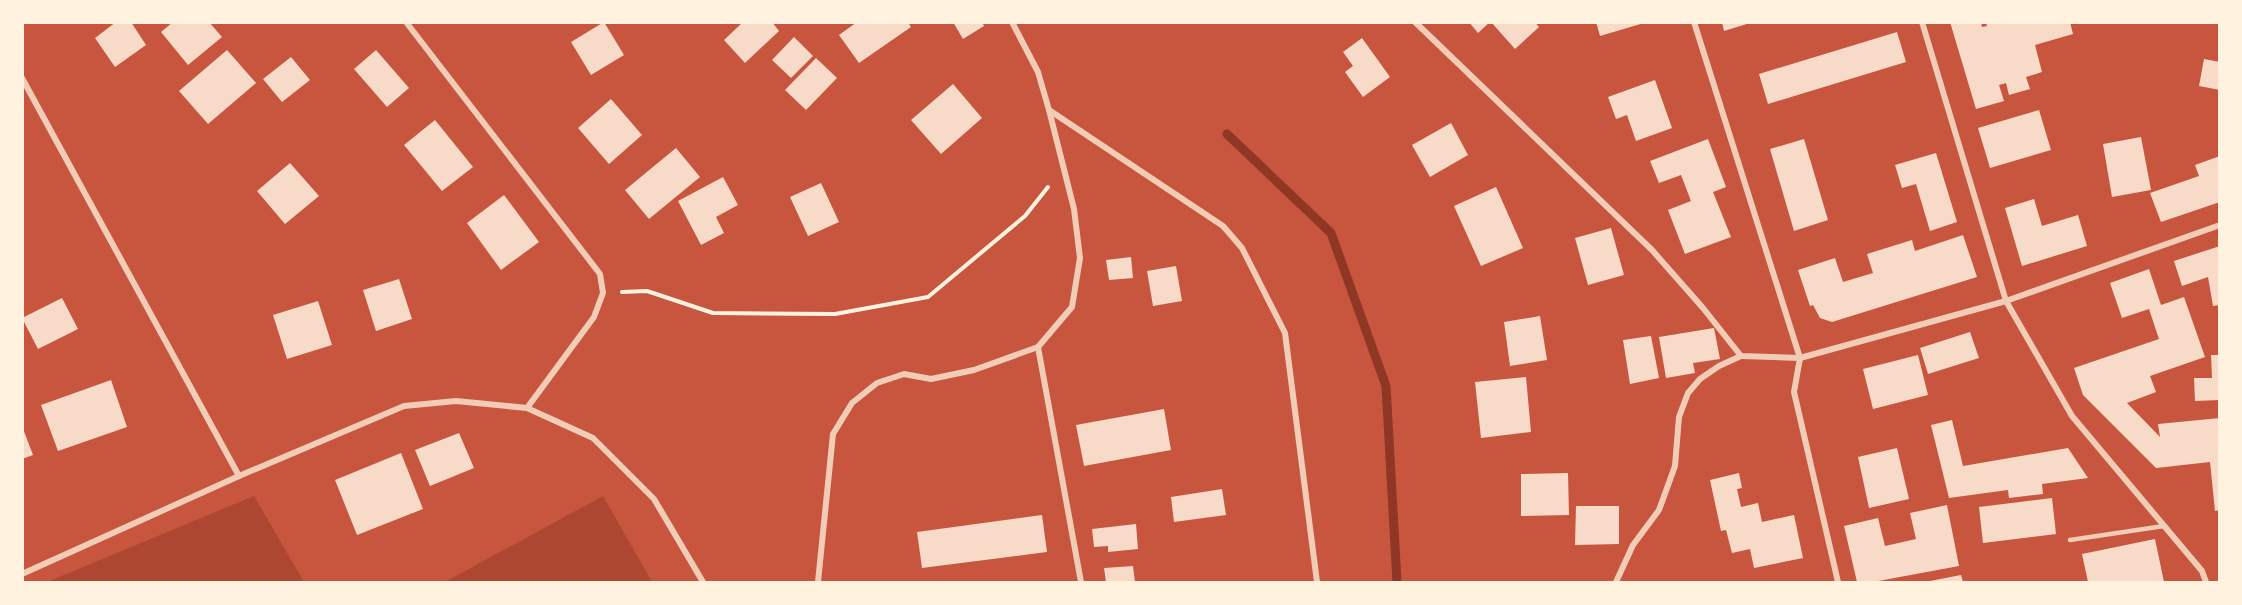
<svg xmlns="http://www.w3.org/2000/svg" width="2242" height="605" font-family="Raleway,sans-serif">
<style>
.green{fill:#ae4732}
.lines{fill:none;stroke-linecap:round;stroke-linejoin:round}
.stream{stroke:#8f3625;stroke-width:9}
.building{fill:#f7dbc8}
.path{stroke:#fff3e0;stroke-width:4}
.service{stroke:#f1ccb7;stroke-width:4.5}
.minor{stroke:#f1ccb7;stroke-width:6}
</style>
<rect width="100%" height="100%" fill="#c8553d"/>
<g class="green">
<path d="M254,496L304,582H47Z"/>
<path d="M603,496L652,582H445Z"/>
</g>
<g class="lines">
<path class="stream" d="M1227,134L1331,233L1386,386L1397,582"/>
</g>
<g class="building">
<path d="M116,22H131L146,45L115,67L95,38Z"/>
<path d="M173,22H209L222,37L188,65L161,32Z"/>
<path d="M604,22L624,55L591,75L571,42Z"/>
<path d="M743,22H772L779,31L745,63L724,40Z"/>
<path d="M857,22H908L911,27L859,63L839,35Z"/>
<path d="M953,22H982L984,26L963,39Z"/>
<path d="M1469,22H1490L1478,33Z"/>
<path d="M1491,22H1535L1539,27L1515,49Z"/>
<path d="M1596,22H1643L1644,23L1600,36Z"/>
<path d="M1722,22H1750V23L1724,31Z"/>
<path d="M1950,22H1981L1982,27L1987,26L1986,22H2070L2073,34L2035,45L2042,72L2026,77L2030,89L2009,95L2006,83L1999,85L2004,101L1976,109Z"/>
<path d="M1897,32L1906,62L1768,104L1759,74Z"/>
<path d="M794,37L813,56L791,78L772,60Z"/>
<path d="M1362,38L1390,77L1363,97L1345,72L1353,66L1343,52Z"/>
<path d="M227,50L256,83L208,124L179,91Z"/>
<path d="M376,50L409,88L387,107L354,69Z"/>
<path d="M291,57L310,80L282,102L263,79Z"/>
<path d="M816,58L837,78L806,110L785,90Z"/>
<path d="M2204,59L2220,62V90L2199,86Z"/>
<path d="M1655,80L1672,128L1636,141L1627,115L1616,119L1608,97Z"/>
<path d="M953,84L982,118L941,154L911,120Z"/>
<path d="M611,99L642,135L609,164L578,128Z"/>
<path d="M2039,110L2051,150L1990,168L1978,128Z"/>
<path d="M435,120L473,167L442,191L404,145Z"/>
<path d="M1451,123L1468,155L1430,177L1412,145Z"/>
<path d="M2141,137L2151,190L2112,197L2103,144Z"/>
<path d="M1708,139L1726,187L1713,192L1731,237L1685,254L1668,210L1691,201L1681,175L1659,183L1650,161Z"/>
<path d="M1804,139L1828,220L1794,231L1770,149Z"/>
<path d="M676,148L700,177L649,219L625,190Z"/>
<path d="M1936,153L1957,222L1930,231L1916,184L1902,188L1895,165Z"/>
<path d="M2220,156V202L2161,222L2150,193L2199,176L2195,165Z"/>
<path d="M290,163L319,196L285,224L257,191Z"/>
<path d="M723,177L738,205L716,217L724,233L701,245L678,201Z"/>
<path d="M821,183L839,222L808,236L790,197Z"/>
<path d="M1496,187L1523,248L1481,266L1454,206Z"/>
<path d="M504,195L539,242L501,270L467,223Z"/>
<path d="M2034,199L2042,226L2078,215L2087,246L2022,266L2005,208Z"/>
<path d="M1611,228L1624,275L1588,285L1575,238Z"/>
<path d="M1963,235L1977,277L1832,322L1820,318L1813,305L1810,306L1798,270L1835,258L1843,282L1873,273L1867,254L1912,240L1915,251Z"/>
<path d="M2220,246V305L2213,306L2208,277L2182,286L2174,261Z"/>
<path d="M1131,257L1133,278L1109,280L1106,260Z"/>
<path d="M1176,266L1182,301L1153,306L1147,271Z"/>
<path d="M2149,269L2161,305L2184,297L2205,357L2150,376L2156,392L2127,403L2160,437L2158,424L2220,418V510L2215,511L2210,462L2156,468L2083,395L2074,368L2159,339L2149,309L2122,318L2110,283Z"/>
<path d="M399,279L412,319L376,331L363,290Z"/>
<path d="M62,298L78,329L38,349L22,318Z"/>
<path d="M318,301L332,345L287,359L273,315Z"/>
<path d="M1540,316L1547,360L1510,366L1504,322Z"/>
<path d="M1714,328L1720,359L1693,363L1695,373L1666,378L1659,337Z"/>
<path d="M1970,332L1979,358L1928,374L1920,348Z"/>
<path d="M1651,336L1659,378L1630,384L1623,340Z"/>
<path d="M1918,355L1928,395L1873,409L1863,369Z"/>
<path d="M2211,355H2220V400L2195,401L2194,378H2212Z"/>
<path d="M1526,377L1531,432L1481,438L1475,382Z"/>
<path d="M111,380L127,427L58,451L41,405Z"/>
<path d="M1164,409L1171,450L1084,466L1076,425Z"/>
<path d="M1952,420L1963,466L2068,448L2088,478L2042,484L2043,494L2009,498L2008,490L1949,498L1931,425Z"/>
<path d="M22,426L33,455L22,459Z"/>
<path d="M459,433L474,468L430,486L415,450Z"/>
<path d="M1897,448L1909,499L1869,508L1858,457Z"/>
<path d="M401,453L423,509L357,535L335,480Z"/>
<path d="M1568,473L1569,515L1521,516V474Z"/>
<path d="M1739,473L1742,488L1737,489L1741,507L1758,503L1762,522L1794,515L1803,558L1754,568L1750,549L1732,553L1726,530L1721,531L1710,480Z"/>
<path d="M1222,489L1226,515L1174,522L1171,497Z"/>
<path d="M2052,498L2056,534L1983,543L1979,507Z"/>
<path d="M1947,505L1959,566L1873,582H1857L1844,526L1878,518L1885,546L1916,539L1910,513Z"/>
<path d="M1576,506H1619V544L1575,545Z"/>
<path d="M1042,515L1047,552L922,568L917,532Z"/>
<path d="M1136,524L1138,549L1108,552V546L1094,547L1092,529Z"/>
<path d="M2155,539L2164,582H2088L2082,554Z"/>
<path d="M1133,566L1135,582H1106L1104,568Z"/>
<path d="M1961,575L1963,582H1930V581Z"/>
</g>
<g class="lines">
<path class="path" d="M622,292L647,291L713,313L835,314L928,297L1025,216L1048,187"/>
<path class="service" d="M2070,540L2164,526"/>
<g class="minor">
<path d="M406,22L600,274L603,293L594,317L527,408"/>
<path d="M1012,22L1038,72L1049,110L1223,226L1242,248L1285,333L1317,582"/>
<path d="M1415,22L1652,250L1703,308L1741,356L1800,358L2006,301L2220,225"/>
<path d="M1694,22L1800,358L1794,392L1838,582"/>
<path d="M1922,22L2006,301L2072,416L2202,571L2206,582"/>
<path d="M22,78L239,476"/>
<path d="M1038,347L1081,582"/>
<path d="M22,574L239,476L404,406L456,401L527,408L593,438L654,499L703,582"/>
<path d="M818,582L833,434L852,403L877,383L904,374L931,379L974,370L1038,347L1072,307L1080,258L1074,209L1049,110"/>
<path d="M1616,582L1633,545L1659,510L1675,466L1679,417L1688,393L1700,379L1719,366L1741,356"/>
</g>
</g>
<rect width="2242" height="605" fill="none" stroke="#fff3e0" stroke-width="48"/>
</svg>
